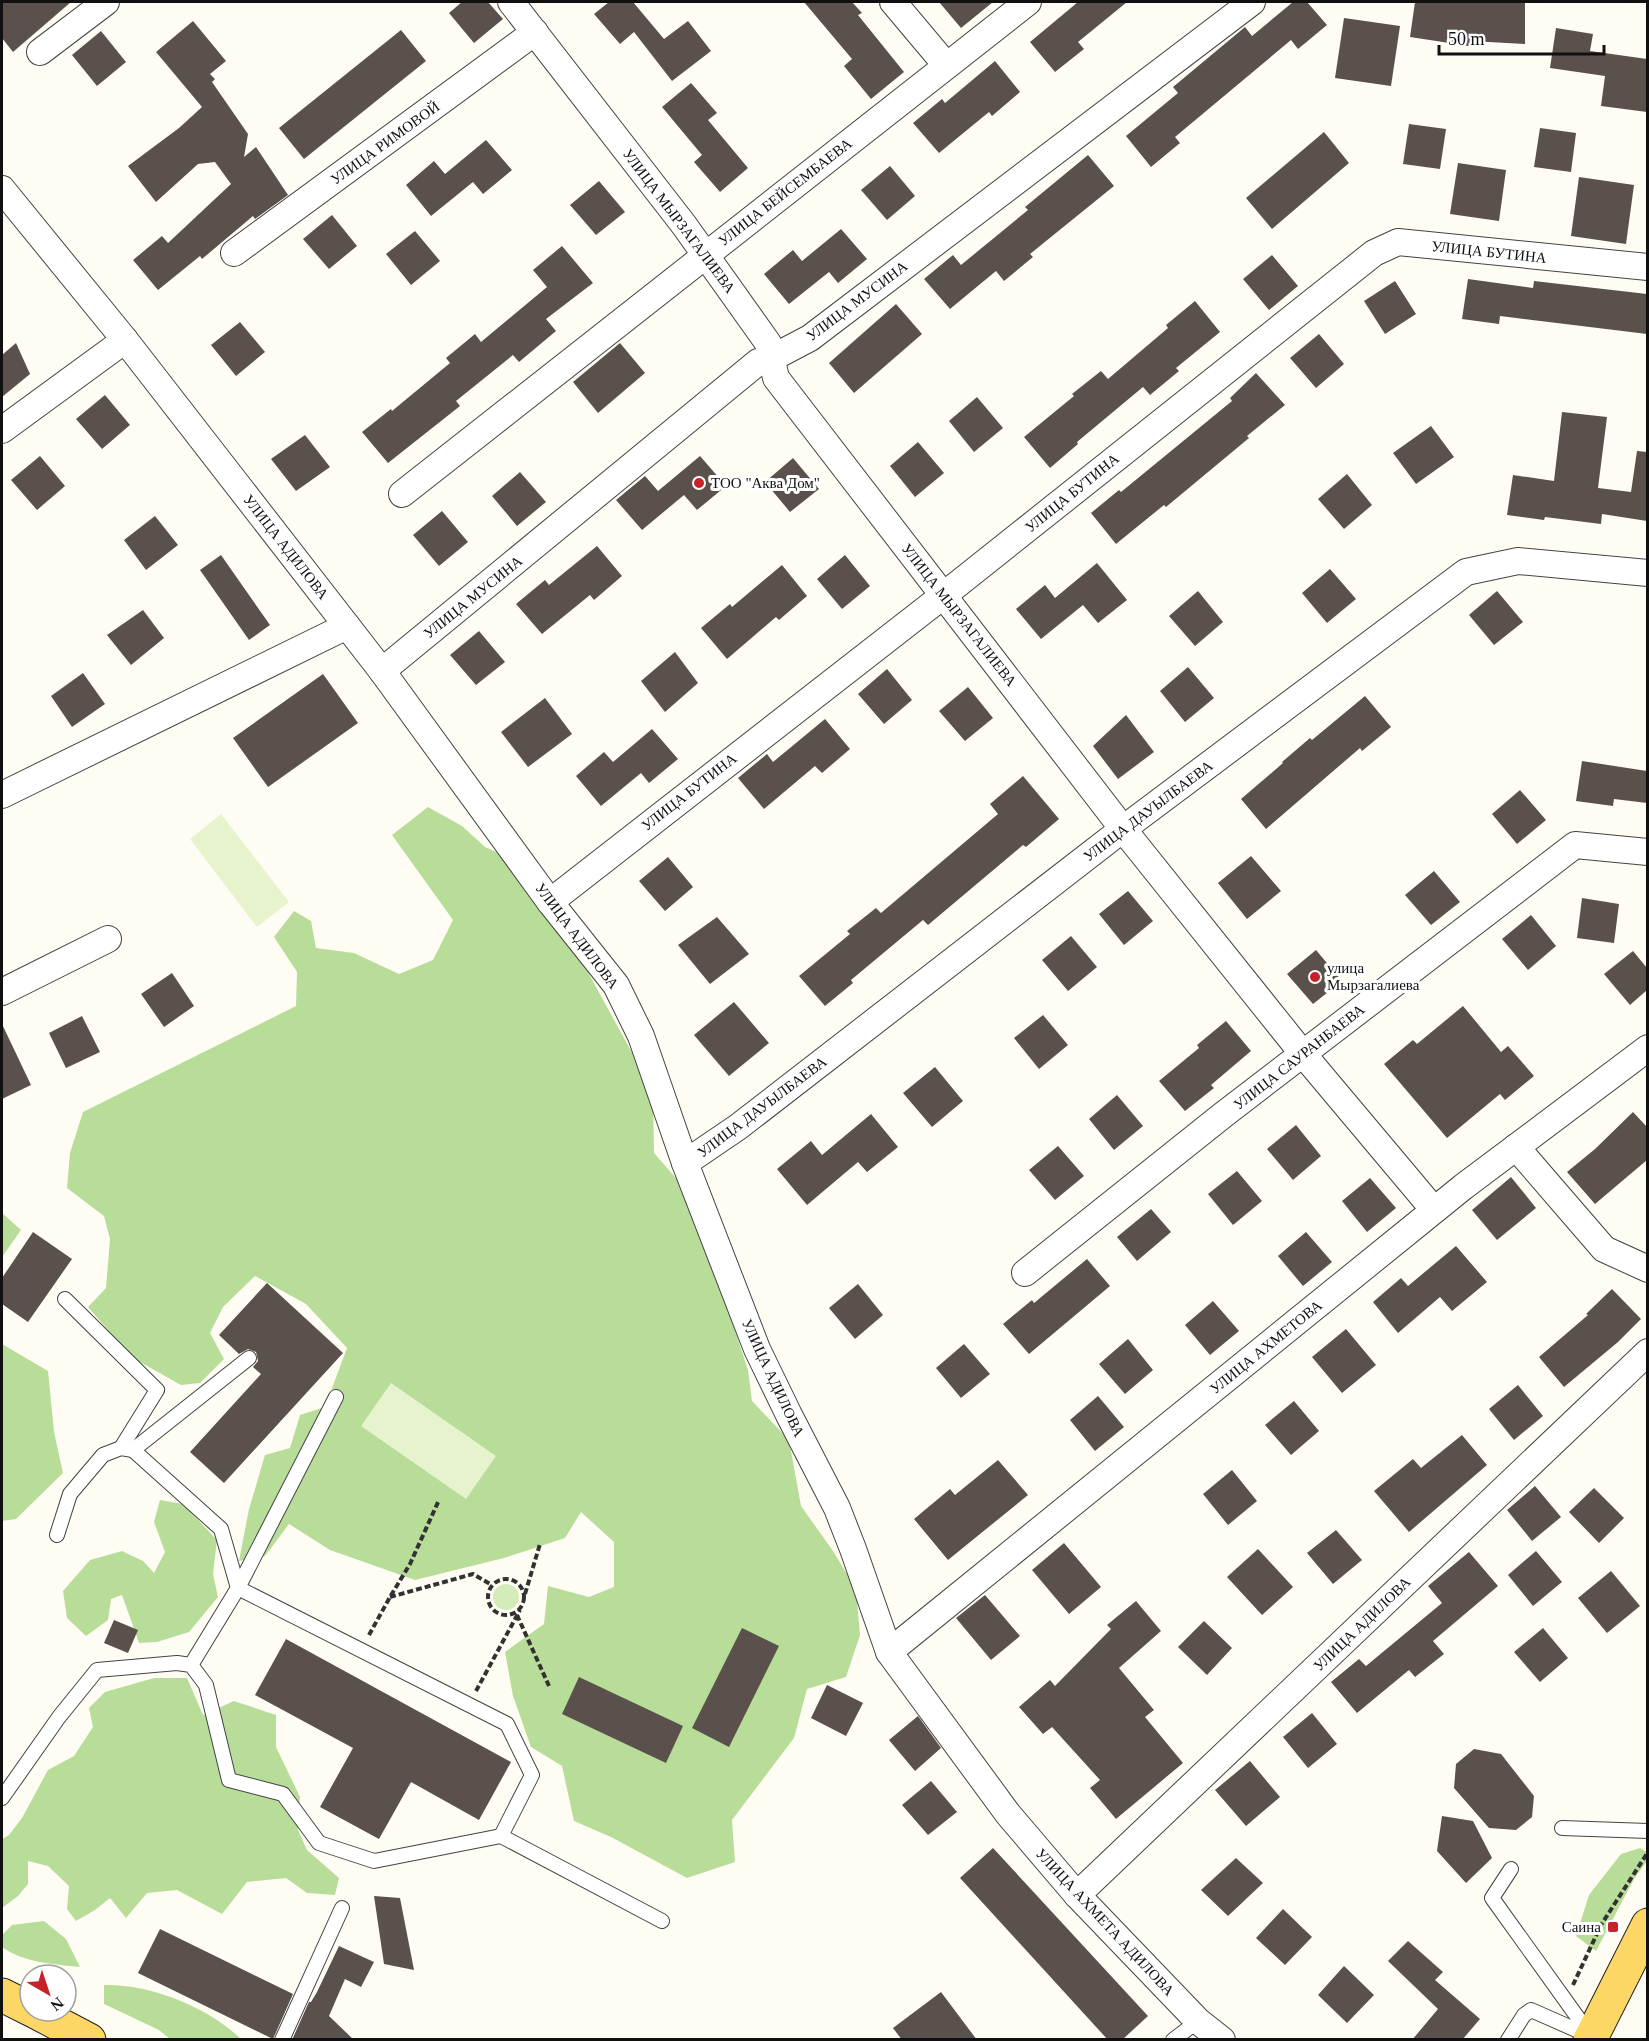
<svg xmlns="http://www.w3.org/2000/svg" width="1649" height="2041" font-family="'Times New Roman',serif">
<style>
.green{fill:#d4ecba}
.forest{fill:#b8dd99}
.pitch{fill:#e6f3cd}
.building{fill:#5a514c}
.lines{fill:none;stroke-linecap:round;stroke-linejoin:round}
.service-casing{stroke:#434343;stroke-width:16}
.minor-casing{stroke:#434343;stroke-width:28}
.primary-casing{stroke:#212121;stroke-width:35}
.path{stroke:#323232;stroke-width:4;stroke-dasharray:6 3;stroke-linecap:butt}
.service{stroke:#fff;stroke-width:14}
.minor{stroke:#fff;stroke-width:26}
.primary{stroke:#fdd765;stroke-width:33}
.poi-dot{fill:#c7212a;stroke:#fff;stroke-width:2}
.labels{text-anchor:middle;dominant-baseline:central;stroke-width:6;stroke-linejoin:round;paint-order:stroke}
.street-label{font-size:15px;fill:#101010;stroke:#fff}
.poi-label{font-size:15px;fill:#101010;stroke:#fff;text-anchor:start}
</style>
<rect width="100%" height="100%" fill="#fffdf3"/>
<circle class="green" cx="506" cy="1597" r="13"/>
<g class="forest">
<path d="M428,807L462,826L485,847L503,855L578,954L653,1091L654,1153L690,1194L748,1370L752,1401L789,1440L801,1506L833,1551L856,1589L860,1635L846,1677L807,1689L794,1738L732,1820L735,1862L687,1878L611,1837L574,1821L562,1766L531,1747L513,1696L505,1652L544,1624L548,1586L589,1597L614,1587V1542L581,1512L565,1538L504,1558L415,1580L330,1550L289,1524L265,1556L239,1561L249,1509L265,1455L290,1448L300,1415L325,1407L347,1348L306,1304L255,1276L223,1307L210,1333L224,1359L200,1383L181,1385L131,1357L88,1307L106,1288L110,1239L104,1216L67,1188L70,1153L83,1112L296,1006L297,972L274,937L294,911L311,921L316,948L354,953L399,974L433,960L453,920L392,835Z"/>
<path d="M2,1213L21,1230L2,1257Z"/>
<path d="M2,1344L48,1371L54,1432L63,1473L16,1519L2,1521Z"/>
<path d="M160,1500L183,1504L217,1540L213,1574L218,1597L189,1632L157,1642L139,1643L122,1595L111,1599L108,1620L86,1636L67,1618L63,1591L90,1560L122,1551L143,1561L154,1573L165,1552L154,1522Z"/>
<path d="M154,1678H187L203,1715L234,1701L276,1715V1747L300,1797L298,1830L307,1850L339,1878L335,1895L307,1893L286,1878L247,1882L222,1914L177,1890L147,1893L126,1918L110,1898L95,1910L76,1921L67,1909L69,1886L48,1866L28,1861V1884L18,1896L2,1908V1839L9,1835L22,1818L48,1770L74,1756L93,1727L89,1708L105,1692Z"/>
<path d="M1640,1848L1647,1852V1861L1634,1879L1596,1951L1576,1936L1589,1895L1621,1854Z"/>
<path d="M44,1921L66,1939L80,1967C53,1964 24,1963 2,1947V1935L12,1925Z"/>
<path d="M104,1985C151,1984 208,2007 241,2039H170L159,2030L104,2004Z"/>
</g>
<g class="pitch">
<path d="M221,814L289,902L257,927L190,839Z"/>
<path d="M391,1383L496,1456L466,1499L361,1426Z"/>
</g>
<g class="building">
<path d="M2,2H71L13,52L2,38Z"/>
<path d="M462,2H488L503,19L474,43L449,13Z"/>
<path d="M609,2H633L664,39L688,21L711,51L672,81L634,32L620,44L594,14Z"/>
<path d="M804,2H852L862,13L858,15L904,72L871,99L844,66L852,59Z"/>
<path d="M939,2H993L961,28Z"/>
<path d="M1078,2H1127L1078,42L1084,49L1055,72L1030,42Z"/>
<path d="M1293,2H1307L1327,25L1298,49L1291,40L1175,137L1180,143L1151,167L1126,136L1178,93L1173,87L1245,27L1252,36Z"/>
<path d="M1415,2H1525V44L1470,41L1469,46L1410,37Z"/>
<path d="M1344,18L1400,26L1391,86L1335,78Z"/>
<path d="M193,21L226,61L210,74L215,79L212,82L248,134L244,157L256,147L288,195L255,219L253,216L202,259L200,256L158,290L133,260L162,236L168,243L231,184L215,162L198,164L156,202L128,166L179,128L202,107L156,52Z"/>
<path d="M1556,28L1593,34L1590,51L1647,59V112L1601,106L1605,76L1550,68Z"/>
<path d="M401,30L426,61L304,159L279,128Z"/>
<path d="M101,31L126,62L97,86L72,55Z"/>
<path d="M995,61L1020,92L992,116L989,112L939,153L913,123L942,99L945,103Z"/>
<path d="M691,83L717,113L708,120L748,168L720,192L694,162L702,155L662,107Z"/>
<path d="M1409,124L1446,129L1440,169L1403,164Z"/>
<path d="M1540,128L1576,133L1571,172L1534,167Z"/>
<path d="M1324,132L1349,163L1272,229L1246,198Z"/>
<path d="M486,140L512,170L483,194L473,182L431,216L406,185L434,161L445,174Z"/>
<path d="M1088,155L1114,186L1030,254L1033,257L1004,281L996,271L950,309L924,279L953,255L961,265L1028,210L1025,207Z"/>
<path d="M1458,163L1506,170L1499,221L1450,214Z"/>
<path d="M890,166L915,196L887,220L861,190Z"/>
<path d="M1579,177L1634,185L1626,244L1571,236Z"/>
<path d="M599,181L625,212L596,235L570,205Z"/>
<path d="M332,215L357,246L329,269L303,239Z"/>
<path d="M841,229L867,259L838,283L829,272L789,304L764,274L793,250L802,261Z"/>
<path d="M415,231L440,261L411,285L386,254Z"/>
<path d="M562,246L593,283L546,319L556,331L519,362L513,355L456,401L460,406L388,463L362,432L391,409L392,411L450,363L446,358L475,334L481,342L547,287L533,270Z"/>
<path d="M1272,255L1298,286L1269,310L1243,279Z"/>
<path d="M1468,279L1533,288L1534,281L1647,294V334L1500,316L1499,324L1462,319Z"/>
<path d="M1395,281L1416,314L1385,334L1364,301Z"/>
<path d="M1195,301L1220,332L1176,368L1179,371L1150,395L1143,387L1077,442L1078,444L1050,468L1024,437L1074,396L1072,394L1101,371L1108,379L1168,328L1166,325Z"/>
<path d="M896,304L922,334L854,393L829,363Z"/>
<path d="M240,322L265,352L236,376L211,345Z"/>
<path d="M1319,334L1344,364L1316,388L1290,358Z"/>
<path d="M16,343L30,374L2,397V355Z"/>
<path d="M620,343L645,373L598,413L573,382Z"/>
<path d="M1256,373L1285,405L1247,436L1249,438L1166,507L1164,505L1116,544L1091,513L1119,490L1121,492L1232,401L1230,398Z"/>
<path d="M105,395L130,425L102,449L76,419Z"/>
<path d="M977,397L1003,428L974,452L949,421Z"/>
<path d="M1562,412L1607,417L1598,488L1631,492L1637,451L1647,452V521L1602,514L1601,524L1545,517L1544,520L1507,515L1513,475L1554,481Z"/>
<path d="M1431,426L1454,457L1416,484L1393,453Z"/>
<path d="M305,435L330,467L296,491L271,459Z"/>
<path d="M918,442L944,473L915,497L890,466Z"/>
<path d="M40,456L65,486L37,510L11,480Z"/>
<path d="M700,456L726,486L697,510L684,495L642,530L616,500L645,476L658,491Z"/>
<path d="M793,458L819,489L790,512L765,482Z"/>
<path d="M520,472L546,502L517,526L492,496Z"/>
<path d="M1347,474L1372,505L1344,529L1318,499Z"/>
<path d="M442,511L468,542L439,566L413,535Z"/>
<path d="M155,516L178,545L146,570L124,540Z"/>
<path d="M597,546L622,576L594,600L590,595L542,634L516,604L545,580L549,585Z"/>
<path d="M221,555L270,625L249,640L200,570Z"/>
<path d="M845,555L870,586L842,609L817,579Z"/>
<path d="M1097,563L1127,600L1098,623L1083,605L1041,639L1016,609L1045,585L1055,598Z"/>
<path d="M782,565L807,596L779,620L776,617L727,659L701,628L730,604L732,607Z"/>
<path d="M1330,569L1356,599L1327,623L1302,593Z"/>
<path d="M1198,591L1223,622L1195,646L1169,616Z"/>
<path d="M1497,591L1523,622L1494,645L1469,615Z"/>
<path d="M143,610L164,638L131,665L107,635Z"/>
<path d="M479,631L505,662L476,685L450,655Z"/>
<path d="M675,652L698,683L665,712L641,681Z"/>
<path d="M1188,667L1214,698L1185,722L1160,691Z"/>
<path d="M887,669L912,700L884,724L858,694Z"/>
<path d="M83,673L105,704L72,727L51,696Z"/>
<path d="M323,674L358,723L268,787L233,738Z"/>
<path d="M968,687L993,718L965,741L939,711Z"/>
<path d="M1365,696L1391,727L1362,751L1360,748L1266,829L1241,799L1283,763L1282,762L1310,738L1312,740Z"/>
<path d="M545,698L572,734L528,767L501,732Z"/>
<path d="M1126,715L1154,752L1118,779L1093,746Z"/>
<path d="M825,719L850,749L822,773L815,766L764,809L738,778L767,754L773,762Z"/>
<path d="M652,729L678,759L649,783L641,773L601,806L576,776L604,752L613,762Z"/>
<path d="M1582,761L1647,771V803L1614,799L1613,806L1576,801Z"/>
<path d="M1023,776L1059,819L1026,847L1023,845L928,925L923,920L851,980L853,983L825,1006L799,976L850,934L847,931L876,908L881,913L998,814L990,804Z"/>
<path d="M1520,790L1546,820L1517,844L1492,814Z"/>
<path d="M1251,856L1281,891L1247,919L1218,883Z"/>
<path d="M668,857L693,887L665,911L639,881Z"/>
<path d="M1434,871L1460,902L1431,925L1405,895Z"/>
<path d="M1128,891L1153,921L1124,945L1099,914Z"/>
<path d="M1582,898L1619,904L1614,943L1577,938Z"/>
<path d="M1531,915L1556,946L1528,970L1502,939Z"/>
<path d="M717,917L749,954L710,984L678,945Z"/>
<path d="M1071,936L1097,967L1068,991L1042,960Z"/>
<path d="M1316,950L1342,981L1313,1004L1287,974Z"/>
<path d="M1633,951L1647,968V990L1630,1005L1604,974Z"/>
<path d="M172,973L194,1006L164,1027L141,994Z"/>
<path d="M734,1002L769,1043L729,1076L694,1035Z"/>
<path d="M1463,1006L1501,1052L1508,1046L1534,1076L1505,1100L1500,1094L1447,1138L1384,1064L1413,1040L1417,1044Z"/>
<path d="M1043,1015L1068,1045L1039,1069L1014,1038Z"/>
<path d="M82,1016L100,1052L66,1068L49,1033Z"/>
<path d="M1226,1021L1251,1051L1211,1085L1214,1088L1185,1111L1159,1081L1199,1048L1197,1045Z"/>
<path d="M2,1024L31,1085L2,1099Z"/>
<path d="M935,1067L963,1101L932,1127L903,1093Z"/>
<path d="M1117,1095L1143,1126L1114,1150L1089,1119Z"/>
<path d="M1633,1112L1647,1127V1160L1595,1204L1567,1172L1595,1149Z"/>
<path d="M871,1114L898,1147L867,1172L858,1162L807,1205L777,1169L811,1141L822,1155Z"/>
<path d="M1296,1125L1321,1156L1293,1180L1267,1149Z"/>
<path d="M1058,1146L1084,1176L1055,1200L1029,1170Z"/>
<path d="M1237,1171L1262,1201L1233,1225L1208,1194Z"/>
<path d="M1511,1177L1536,1208L1497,1240L1472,1210Z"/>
<path d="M1370,1178L1396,1208L1367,1232L1342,1201Z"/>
<path d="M1151,1209L1171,1232L1137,1261L1117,1237Z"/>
<path d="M33,1232L72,1259L28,1322L2,1304V1278Z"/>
<path d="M1306,1232L1332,1262L1303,1286L1278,1256Z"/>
<path d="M1456,1246L1487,1282L1452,1311L1440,1297L1398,1333L1373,1302L1401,1278L1408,1286Z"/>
<path d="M1087,1259L1110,1286L1029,1354L1003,1324L1032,1300L1034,1303Z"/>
<path d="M267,1283L343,1353L224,1483L190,1452L261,1374L253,1367L258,1361L256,1352L248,1349L239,1354L219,1335Z"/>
<path d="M858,1284L883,1315L855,1339L829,1308Z"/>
<path d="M1612,1289L1641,1319L1618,1342L1564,1387L1539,1357L1588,1315L1586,1314Z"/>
<path d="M1213,1301L1239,1331L1210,1355L1185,1325Z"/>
<path d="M1346,1329L1376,1365L1342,1393L1312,1357Z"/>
<path d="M1128,1339L1153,1370L1125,1394L1099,1364Z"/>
<path d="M964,1344L990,1374L961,1398L936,1368Z"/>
<path d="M1518,1385L1543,1416L1514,1440L1489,1409Z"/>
<path d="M1098,1396L1124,1427L1095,1451L1070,1420Z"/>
<path d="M1294,1401L1319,1431L1291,1455L1265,1425Z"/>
<path d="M1462,1435L1487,1465L1409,1532L1374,1491L1413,1459L1421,1468Z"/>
<path d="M998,1460L1028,1495L948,1560L914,1519L950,1489L955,1495Z"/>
<path d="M1232,1470L1257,1501L1228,1525L1203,1494Z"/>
<path d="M1535,1486L1561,1517L1532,1541L1507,1510Z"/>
<path d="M1594,1488L1624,1518L1599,1543L1569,1512Z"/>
<path d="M1336,1530L1362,1560L1333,1584L1307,1553Z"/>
<path d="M1064,1543L1101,1587L1069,1614L1032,1570Z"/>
<path d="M1258,1549L1293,1587L1262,1615L1227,1577Z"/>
<path d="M1536,1551L1562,1582L1533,1606L1508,1575Z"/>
<path d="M1469,1552L1498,1586L1433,1641L1444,1654L1415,1677L1409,1670L1357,1713L1331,1682L1359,1659L1366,1666L1442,1603L1428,1586Z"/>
<path d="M1611,1571L1640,1606L1607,1633L1578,1598Z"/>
<path d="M985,1595L1020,1636L991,1660L956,1618Z"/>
<path d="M1136,1601L1161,1631L1119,1668L1154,1710L1145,1717L1183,1763L1116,1819L1090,1788L1100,1780L1052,1727L1043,1734L1019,1707L1050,1680L1055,1686L1111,1629L1107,1625Z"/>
<path d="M114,1620L138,1630L128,1653L104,1643Z"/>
<path d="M1204,1621L1232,1648L1207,1675L1178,1647Z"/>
<path d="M742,1628L779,1646L729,1747L692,1728Z"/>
<path d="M1543,1628L1568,1658L1540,1682L1514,1652Z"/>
<path d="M286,1639L511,1762L479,1820L411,1782L379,1839L320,1807L353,1748L255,1695Z"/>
<path d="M579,1677L683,1726L666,1763L562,1714Z"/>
<path d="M827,1685L863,1703L846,1736L811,1718Z"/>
<path d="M1312,1713L1337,1744L1308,1768L1283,1737Z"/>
<path d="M918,1716L941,1748L915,1771L889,1740Z"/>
<path d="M1474,1749L1501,1754L1534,1796L1532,1817L1516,1830L1489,1828L1454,1788L1456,1764Z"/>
<path d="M1250,1761L1280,1797L1246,1826L1215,1790Z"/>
<path d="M931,1781L957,1812L928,1835L902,1805Z"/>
<path d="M1442,1816L1473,1821L1492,1858L1466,1883L1437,1851Z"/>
<path d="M993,1848L1148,2016L1122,2040H1108L960,1878Z"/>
<path d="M1236,1858L1263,1883L1228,1916L1201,1890Z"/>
<path d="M374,1896L400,1898L414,1970L384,1964Z"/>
<path d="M1283,1909L1312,1937L1285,1965L1256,1938Z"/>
<path d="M160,1929L293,1994L273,2039L138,1973Z"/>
<path d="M1408,1941L1443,1972L1435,1980L1480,2019L1462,2040H1412L1438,2009L1388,1961Z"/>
<path d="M339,1946L374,1962L361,1987L345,1979L329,2016L354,2040H292L309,2002H311L317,1992Z"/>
<path d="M1344,1966L1374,1995L1347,2023L1318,1995Z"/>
<path d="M941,1992L977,2040H902L893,2028Z"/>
</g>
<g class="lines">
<defs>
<g id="service">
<path d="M65,1299L157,1390L121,1448"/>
<path d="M336,1397L238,1588L507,1724L532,1775L501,1836"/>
<path d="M133,1450L221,1529L238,1588L191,1665"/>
<path d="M57,1535L70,1494L103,1455L121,1448L133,1450L249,1358"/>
<path d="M2,1798L59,1717L97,1670L177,1663L191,1665L206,1685L229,1780L283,1794L319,1843L374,1861L501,1836L662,1921"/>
<path d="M1562,1828L1648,1831"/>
<path d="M1511,1869L1492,1898L1591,2036"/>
<path d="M282,2040L342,1908"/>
<path d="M1173,2040L1198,2021"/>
<path d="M1508,2040L1524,2015L1531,2010L1590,2036"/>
</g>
<g id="minor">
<path d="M511,2L684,225L768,343L776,378L1123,829L1303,1054L1434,1210"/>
<path d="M893,2L946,65"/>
<path d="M40,52L106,2"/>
<path d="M2,189L125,340L382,671L550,902L616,985L641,1036L685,1163L757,1349L789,1415L837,1508L853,1549L889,1652L1008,1814L1077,1895L1198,2021L1222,2040"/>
<path d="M234,253L535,32"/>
<path d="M2,430L125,340"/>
<path d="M402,494L1028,2"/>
<path d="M382,671L758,362L772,358L810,338L1252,2"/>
<path d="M2,795L347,626"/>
<path d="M550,902L944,595L1374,253L1398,242L1648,267"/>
<path d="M2,992L108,939"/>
<path d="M1516,1147L1604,1249L1648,1269"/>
<path d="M685,1163L738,1127L1123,829L1466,572L1518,561L1648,573"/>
<path d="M1025,1273L1223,1115L1575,845L1648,852"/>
<path d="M889,1652L1463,1187L1648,1048"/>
<path d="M1077,1895L1648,1352"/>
</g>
<g id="primary">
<path d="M2,1995L30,2009"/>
<path d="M34,2011L89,2040"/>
<path d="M1590,2040L1648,1925"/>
</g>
</defs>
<use href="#service" class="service-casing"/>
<use href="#minor" class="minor-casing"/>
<use href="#primary" class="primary-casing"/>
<g class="path">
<circle cx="506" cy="1597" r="18"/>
<path d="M525,1594L540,1544"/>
<path d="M390,1597L473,1574L492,1585"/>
<path d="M517,1615L549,1686"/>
<path d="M369,1635L390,1597L410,1564L439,1500"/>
<path d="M476,1691L520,1610"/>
<path d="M1573,1985L1601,1925L1648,1852"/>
</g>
<use href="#service" class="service"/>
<use href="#minor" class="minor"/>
<use href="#primary" class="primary"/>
</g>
<g class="poi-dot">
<circle cx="699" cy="483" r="6"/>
<circle cx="1315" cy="977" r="6"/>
<rect x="1607" y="1921" width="12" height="12" rx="3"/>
</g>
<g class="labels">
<g class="street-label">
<text transform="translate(385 143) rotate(-36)">УЛИЦА РИМОВОЙ</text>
<text transform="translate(785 192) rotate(-38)">УЛИЦА БЕЙСЕМБАЕВА</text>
<text transform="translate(679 221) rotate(53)">УЛИЦА МЫРЗАГАЛИЕВА</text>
<text transform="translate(1489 252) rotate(6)">УЛИЦА БУТИНА</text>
<text transform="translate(857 301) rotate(-37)">УЛИЦА МУСИНА</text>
<text transform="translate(1072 493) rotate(-39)">УЛИЦА БУТИНА</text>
<text transform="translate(286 547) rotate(52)">УЛИЦА АДИЛОВА</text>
<text transform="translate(473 597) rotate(-39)">УЛИЦА МУСИНА</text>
<text transform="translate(959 615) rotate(52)">УЛИЦА МЫРЗАГАЛИЕВА</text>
<text transform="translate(689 792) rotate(-38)">УЛИЦА БУТИНА</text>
<text transform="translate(1148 811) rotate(-37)">УЛИЦА ДАУЫЛБАЕВА</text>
<text transform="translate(577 936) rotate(53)">УЛИЦА АДИЛОВА</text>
<text transform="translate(1299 1057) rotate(-38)">УЛИЦА САУРАНБАЕВА</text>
<text transform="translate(762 1107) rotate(-37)">УЛИЦА ДАУЫЛБАЕВА</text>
<text transform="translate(1266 1347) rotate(-39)">УЛИЦА АХМЕТОВА</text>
<text transform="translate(773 1378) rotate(65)">УЛИЦА АДИЛОВА</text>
<text transform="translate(1362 1624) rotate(-44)">УЛИЦА АДИЛОВА</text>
<text transform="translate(1105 1922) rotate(47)">УЛИЦА АХМЕТА АДИЛОВА</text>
</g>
<g class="poi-label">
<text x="711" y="483">ТОО "Аква Дом"</text>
<text x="1327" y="968">улица<tspan x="1327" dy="17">Мырзагалиева</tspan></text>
<text x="1601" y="1927" text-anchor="end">Саина</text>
</g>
</g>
<rect width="1649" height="2041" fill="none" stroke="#101010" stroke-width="6"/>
<g transform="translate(48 1993) rotate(141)"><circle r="28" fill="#ffffff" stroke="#9f9f9f" stroke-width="1.5"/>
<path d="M0-4.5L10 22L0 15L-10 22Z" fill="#c7212a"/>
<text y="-9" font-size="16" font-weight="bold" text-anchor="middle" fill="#101010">N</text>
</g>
<path d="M1439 45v9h165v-9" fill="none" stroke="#101010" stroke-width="3"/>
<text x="1448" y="45" font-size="18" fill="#101010" stroke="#ffffff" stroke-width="4.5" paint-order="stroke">50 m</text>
</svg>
